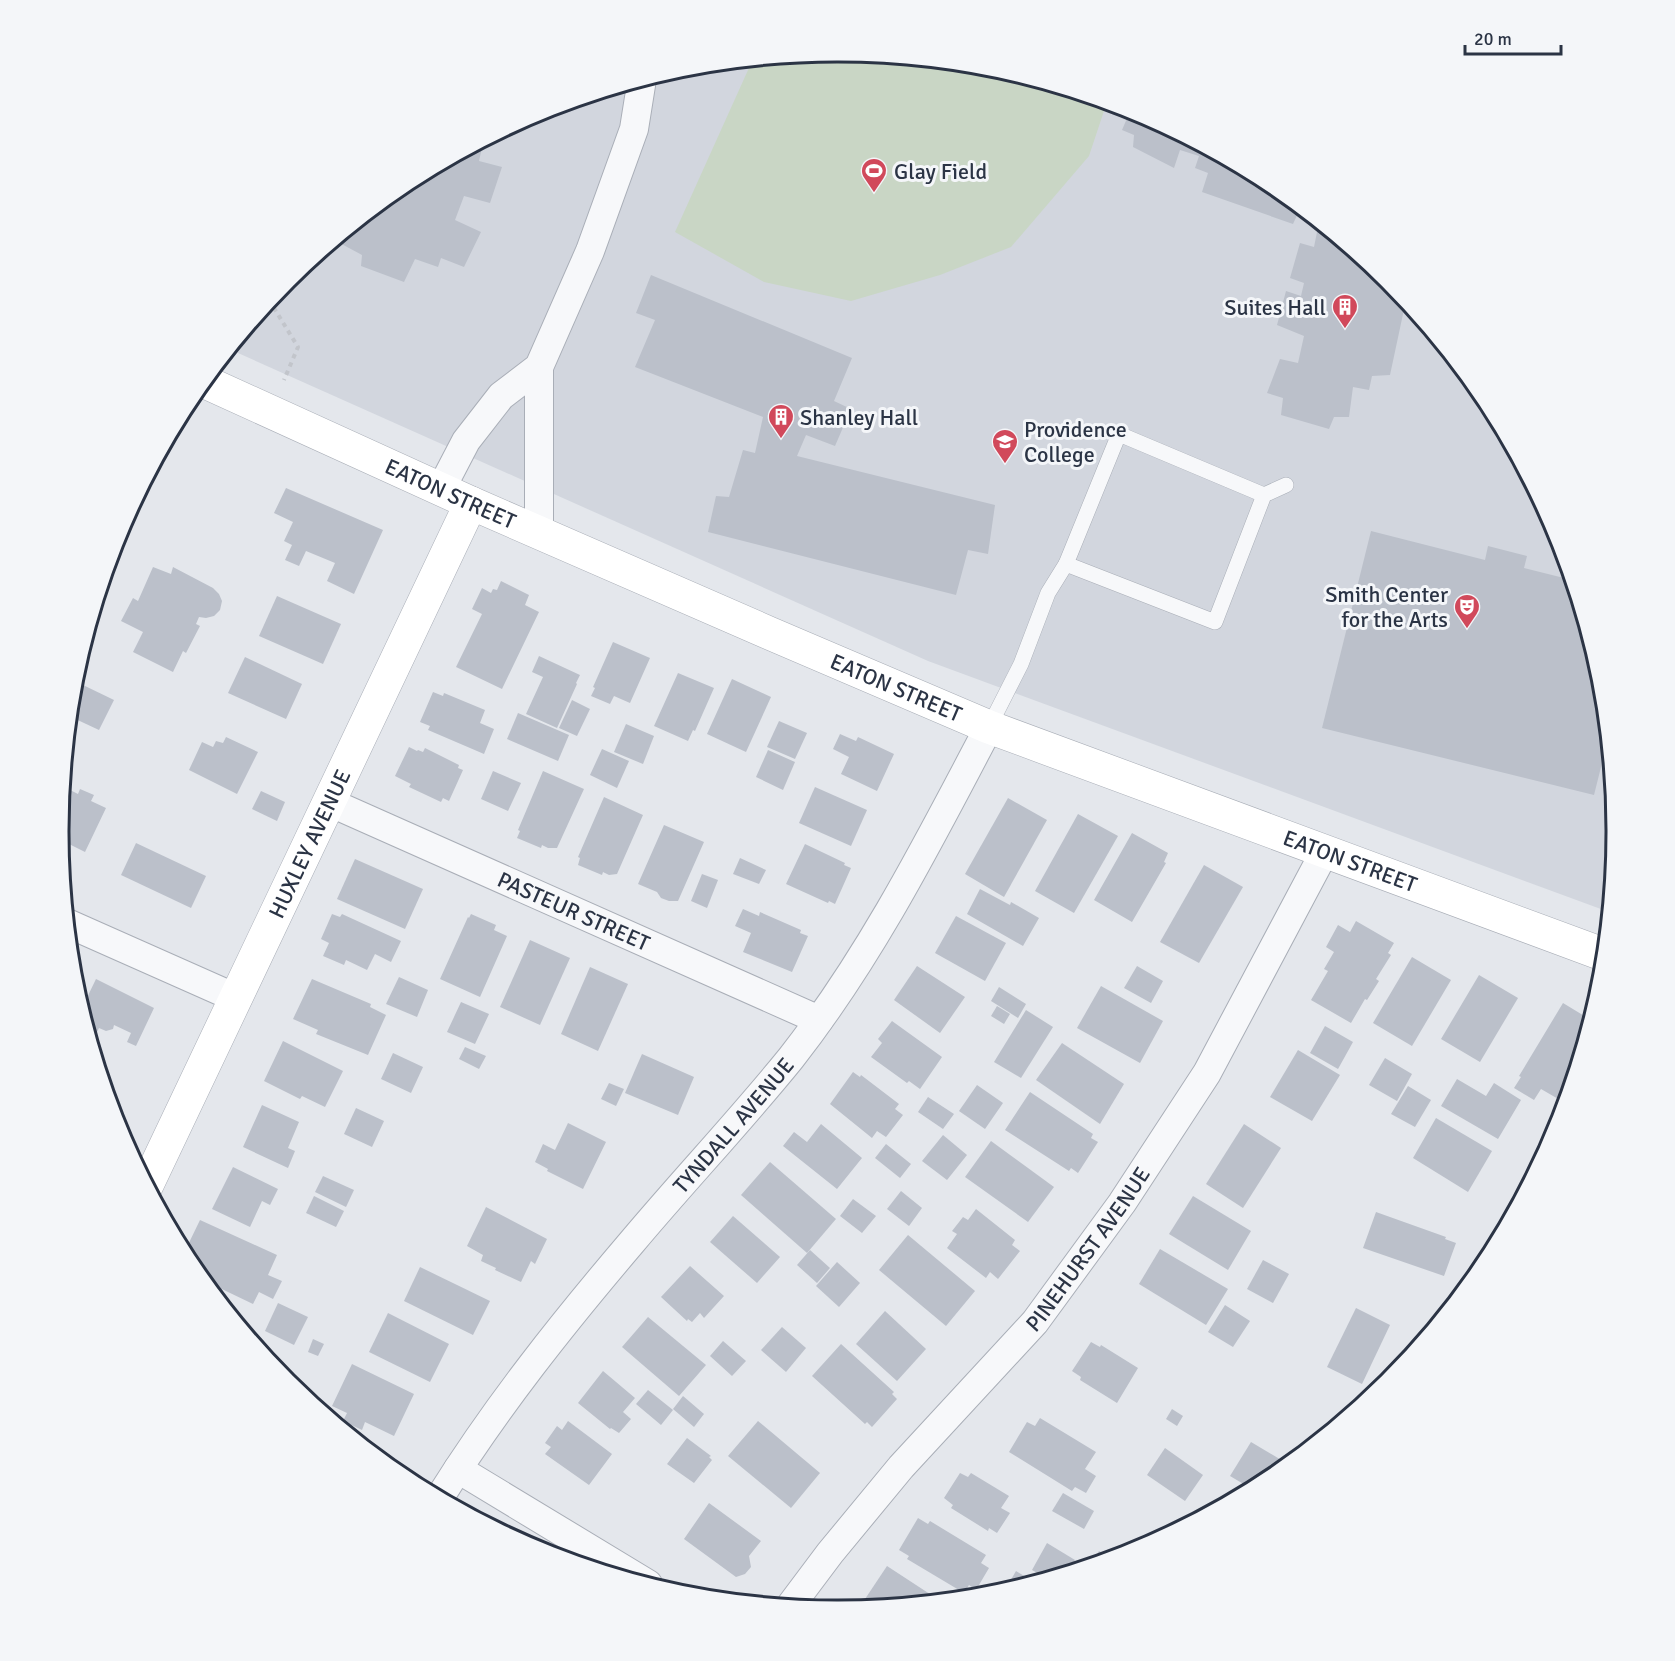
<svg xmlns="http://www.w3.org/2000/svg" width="1675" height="1661" font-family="Signika,sans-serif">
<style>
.built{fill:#d2d6de}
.green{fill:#c9d6c5}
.building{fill:#bbc0ca}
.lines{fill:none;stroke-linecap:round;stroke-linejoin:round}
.lane-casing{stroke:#a9aeb7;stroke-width:16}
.street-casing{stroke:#a9aeb7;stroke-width:30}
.secondary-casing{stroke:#a9aeb7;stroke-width:34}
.path{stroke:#c2c5cb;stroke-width:4;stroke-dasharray:4.5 4.5;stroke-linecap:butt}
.lane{stroke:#f7f8fa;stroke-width:15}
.street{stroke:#f7f8fa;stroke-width:28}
.secondary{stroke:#fff;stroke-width:33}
.labels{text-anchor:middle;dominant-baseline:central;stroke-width:6;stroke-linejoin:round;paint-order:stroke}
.poi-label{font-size:22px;fill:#2b3445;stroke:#f4f6f9;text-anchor:start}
.street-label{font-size:22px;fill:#2b3445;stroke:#f4f6f9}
.rim{fill:none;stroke:#2b3445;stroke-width:3}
</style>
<rect width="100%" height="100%" fill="#e4e7ec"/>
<path class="built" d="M838,51L990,66L1136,110L1271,183L1389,280L1486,398L1558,533L1602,679L1617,831L1609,912L928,661L229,349L287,279L405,182L540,110L686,66Z"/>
<path class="green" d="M838,51L990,66L1107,102L1089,156L1011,247L940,275L851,301L764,282L675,232L753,59Z"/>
<g class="building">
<path d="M1131,109L1271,183L1308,213L1299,211L1293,224L1202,192L1208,173L1195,168L1199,156L1180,150L1174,168L1133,147L1134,135L1122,130Z"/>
<path d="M474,145L482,148L479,161L502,167L490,203L464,196L455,220L481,232L464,267L441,258L438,267L415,259L404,282L361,266L362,255L336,241L338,237L365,214L374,217L381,202L405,182Z"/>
<path d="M1319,222L1389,280L1406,300L1390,375L1372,376L1369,390L1353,387L1349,417H1334L1329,429L1281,415L1283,398L1267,393L1280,359L1298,363L1304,336L1277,325L1286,291L1301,296L1304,283L1290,278L1300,243L1314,247Z"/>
<path d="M651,275L852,358L834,401L851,409L835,446L806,435L797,456L995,505L988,554L968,550L956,595L708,532L716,496L729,497L743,450L755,453L763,417L635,367L655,320L636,313Z"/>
<path d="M286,488L383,530L354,594L327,581L335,563L306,551L299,566L285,560L292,545L284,541L293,522L274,513Z"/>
<path d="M135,499L141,501L126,532L119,529Z"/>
<path d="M1371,531L1485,560L1488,546L1527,556L1524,568L1572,580L1602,679L1608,739L1594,795L1322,728Z"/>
<path d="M153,567L171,574L173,567L213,588L219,594L222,601L220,610L214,616L206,618L199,617L196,624L200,626L186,653L183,651L173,672L133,652L143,632L121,621L133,598L138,601Z"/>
<path d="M501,581L529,595L525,605L539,612L502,689L456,667L482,614L472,609L482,588L491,593L493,589L497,590Z"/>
<path d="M277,596L341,624L323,664L259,636Z"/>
<path d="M613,642L650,658L630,703L614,696L610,704L591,696L595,688L593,687Z"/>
<path d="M539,656L580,675L576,683L577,684L557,728L526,714L543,677L532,672Z"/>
<path d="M245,657L302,684L286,719L228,693Z"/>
<path d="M678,673L714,688L695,731L693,730L688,741L654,726Z"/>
<path d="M732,679L771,697L746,752L707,734Z"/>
<path d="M83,685L114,700L99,730L69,716Z"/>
<path d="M433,692L443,696L444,693L485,710L480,723L494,729L484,754L428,730L430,726L420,722Z"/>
<path d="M572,700L590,709L577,736L559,728Z"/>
<path d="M518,713L569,735L558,761L507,739Z"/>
<path d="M779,721L807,733L795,759L767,747Z"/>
<path d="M626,724L654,736L643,764L614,752Z"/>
<path d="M840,734L856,741L858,737L894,754L877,791L841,774L849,757L833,749Z"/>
<path d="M226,737L258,752L237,794L189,770L202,742L213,747L216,741L223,743Z"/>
<path d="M409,747L417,751L418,750L423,752L425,748L459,765L458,768L463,770L449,801L443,798L441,802L409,787L411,784L395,776Z"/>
<path d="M602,749L629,761L617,788L590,775Z"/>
<path d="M768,750L795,762L783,790L756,777Z"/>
<path d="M493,771L521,783L508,811L481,799Z"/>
<path d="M543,771L584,789L557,848H548L542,845L541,848L517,838L520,831L518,830Z"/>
<path d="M62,786L78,794L80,789L94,795L91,801L106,808L85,852L59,839Z"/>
<path d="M815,787L867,810L851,846L799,823Z"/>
<path d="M261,791L285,802L277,821L252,809Z"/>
<path d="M604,797L643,815L617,874L609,875L603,872L602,875L578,865L580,858L578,857Z"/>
<path d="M1008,798L1047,820L1004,897L965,874Z"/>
<path d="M1078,814L1118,836L1074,913L1035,891Z"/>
<path d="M664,825L704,842L678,901H669L661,898L657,892L638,884Z"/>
<path d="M1132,833L1168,853L1164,862L1166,863L1132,922L1094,900Z"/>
<path d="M136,843L206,876L191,908L121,875Z"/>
<path d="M805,844L845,863L844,865L851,868L835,904L829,901L828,903L786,884Z"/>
<path d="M740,858L766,870L759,884L733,874Z"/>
<path d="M355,859L423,889L405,929L337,899Z"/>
<path d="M1204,865L1243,887L1199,963L1160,942Z"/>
<path d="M702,874L718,880L707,908L691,901Z"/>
<path d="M980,889L1010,905L1011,902L1039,918L1023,946L967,914Z"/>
<path d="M743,909L759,916L760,912L801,930L800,933L808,936L792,972L743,952L751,933L735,926Z"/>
<path d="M332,914L340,917L342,914L401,941L391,962L375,954L367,970L346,960L344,965L323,956L329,943L321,939Z"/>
<path d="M471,914L496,925L494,930L507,936L480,997L440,979L468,917L469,918Z"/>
<path d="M956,916L1006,943L985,981L935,953Z"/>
<path d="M1356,921L1394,943L1388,953L1391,955L1376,979L1379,981L1367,1000L1365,999L1351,1023L1311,1000L1328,971L1324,969L1334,952L1326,947L1338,925L1350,932Z"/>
<path d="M530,940L570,958L540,1025L500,1007Z"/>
<path d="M1412,957L1451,980L1412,1046L1373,1023Z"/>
<path d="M917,966L965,997L940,1033L894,1000Z"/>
<path d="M1137,966L1163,981L1151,1003L1124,988Z"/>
<path d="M590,967L628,984L598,1051L561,1034Z"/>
<path d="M1479,975L1518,998L1480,1062L1441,1039Z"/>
<path d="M399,977L428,990L417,1017L386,1004Z"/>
<path d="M96,979L154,1008L136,1046L127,1042L131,1033L114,1025L113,1029L106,1031L99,1028L96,1034L87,1029L81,1010Z"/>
<path d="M312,979L371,1004L370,1007L386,1015L368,1055L316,1034L318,1030L293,1019Z"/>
<path d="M1101,986L1163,1021L1140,1063L1077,1028Z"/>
<path d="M999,987L1026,1004L1018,1018L991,1001Z"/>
<path d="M461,1002L489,1014L475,1044L447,1032Z"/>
<path d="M1563,1003L1591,1020L1573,1077L1560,1100L1541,1089L1534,1100L1514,1088L1521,1077L1519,1076Z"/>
<path d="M997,1006L1010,1014L1004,1024L991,1016Z"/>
<path d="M1026,1010L1053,1027L1021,1078L994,1062Z"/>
<path d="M892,1021L942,1057L920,1089L909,1081L907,1083L871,1057L882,1043L878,1039Z"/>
<path d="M1325,1026L1353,1042L1338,1069L1310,1053Z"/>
<path d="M283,1041L343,1071L325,1107L302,1096L300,1099L264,1081Z"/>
<path d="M1062,1043L1124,1084L1100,1124L1036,1080Z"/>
<path d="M465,1047L486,1056L479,1069L459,1059Z"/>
<path d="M1298,1050L1340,1075L1312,1121L1270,1097Z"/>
<path d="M393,1053L423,1067L411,1093L381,1079Z"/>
<path d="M642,1054L694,1077L678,1115L625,1093Z"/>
<path d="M1385,1058L1412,1074L1397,1101L1369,1085Z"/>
<path d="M853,1072L860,1077L861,1075L899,1104L895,1109L903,1115L886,1137L877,1131L872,1138L830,1104Z"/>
<path d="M1457,1079L1486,1096L1494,1083L1521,1100L1498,1139L1441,1106Z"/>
<path d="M609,1083L624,1089L616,1106L601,1099Z"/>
<path d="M977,1085L1003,1103L985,1129L959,1111Z"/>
<path d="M1408,1086L1431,1100L1415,1127L1391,1114Z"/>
<path d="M1030,1092L1093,1134L1091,1138L1098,1142L1078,1173L1071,1168L1069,1171L1005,1130Z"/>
<path d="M928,1097L954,1114L943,1129L918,1112Z"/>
<path d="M262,1105L299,1122L288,1148L295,1151L288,1168L243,1147Z"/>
<path d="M356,1108L384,1121L372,1147L344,1134Z"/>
<path d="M1436,1118L1492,1151L1468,1192L1413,1158Z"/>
<path d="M568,1123L606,1142L583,1189L547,1171L548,1169L535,1162L543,1144L555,1150Z"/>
<path d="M821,1124L862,1158L837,1189L783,1146L794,1132L807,1142Z"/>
<path d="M1244,1124L1281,1148L1243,1208L1206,1184Z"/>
<path d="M943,1135L967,1155L947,1180L922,1161Z"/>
<path d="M991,1141L1054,1187L1028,1222L965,1177Z"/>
<path d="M886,1144L911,1164L900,1178L875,1158Z"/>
<path d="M770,1162L836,1219L807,1253L741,1195Z"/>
<path d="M233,1167L278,1189L270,1205L262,1201L250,1227L212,1209Z"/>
<path d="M323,1176L354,1190L346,1207L315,1192Z"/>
<path d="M901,1191L922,1208L909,1226L887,1209Z"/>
<path d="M314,1196L344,1211L336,1227L306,1213Z"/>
<path d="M1193,1196L1251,1231L1228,1270L1169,1234Z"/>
<path d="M853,1199L876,1216L862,1233L840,1216Z"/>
<path d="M486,1207L547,1239L535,1264L531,1261L521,1282L495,1270L496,1268L481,1261L483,1255L467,1246Z"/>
<path d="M976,1209L1015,1240L1012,1245L1020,1251L998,1279L990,1272L986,1278L947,1248L957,1234L952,1231L963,1217L968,1220Z"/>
<path d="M1376,1212L1446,1237L1445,1239L1456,1243L1444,1276L1363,1248Z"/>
<path d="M733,1216L780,1257L757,1283L710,1242Z"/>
<path d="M200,1220L277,1255L268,1275L282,1281L273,1299L259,1292L253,1304L203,1280L184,1253Z"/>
<path d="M908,1235L975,1291L946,1326L879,1270Z"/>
<path d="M1160,1249L1228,1289L1206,1325L1139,1284Z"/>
<path d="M810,1250L830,1268L817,1283L797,1265Z"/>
<path d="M1263,1260L1289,1274L1273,1303L1247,1289Z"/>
<path d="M837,1262L860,1283L839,1307L816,1286Z"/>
<path d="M690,1266L724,1296L704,1318L700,1313L692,1322L688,1319L687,1321L661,1297Z"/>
<path d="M420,1267L490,1301L473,1335L404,1301Z"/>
<path d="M278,1303L308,1317L294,1345L265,1331Z"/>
<path d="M1225,1305L1250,1321L1233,1347L1208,1332Z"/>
<path d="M1356,1308L1390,1325L1362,1384L1327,1367Z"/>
<path d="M885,1311L926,1349L897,1381L856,1344Z"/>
<path d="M388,1313L449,1344L430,1382L369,1352Z"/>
<path d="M648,1317L706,1365L679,1396L622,1347Z"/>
<path d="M782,1327L806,1348L786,1372L761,1350Z"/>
<path d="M313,1339L324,1344L318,1356L308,1352Z"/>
<path d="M723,1341L746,1361L732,1376L710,1356Z"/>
<path d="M1091,1342L1100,1347L1101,1345L1138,1368L1117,1403L1080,1380L1081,1377L1072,1371Z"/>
<path d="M841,1344L894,1392L892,1394L897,1399L872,1427L867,1422L865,1424L812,1376Z"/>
<path d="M352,1364L414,1394L394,1436L365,1422L362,1430L343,1421L347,1413L332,1406Z"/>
<path d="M603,1371L635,1398L623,1412L631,1419L619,1433L611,1428L610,1429L578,1403Z"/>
<path d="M648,1390L673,1410L661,1425L636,1404Z"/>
<path d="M683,1396L704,1414L694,1427L673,1409Z"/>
<path d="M1172,1409L1183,1416L1177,1426L1166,1419Z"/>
<path d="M1040,1418L1096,1452L1085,1469L1096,1476L1086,1493L1075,1487L1072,1491L1009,1452L1027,1422L1035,1426Z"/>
<path d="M568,1421L612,1454L589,1485L545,1454L551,1447L545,1443L557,1426L562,1430Z"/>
<path d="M758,1421L820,1473L791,1508L728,1456Z"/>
<path d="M687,1438L711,1456L709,1457L712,1460L694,1483L667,1464Z"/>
<path d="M1251,1442L1288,1464L1270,1479L1252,1489L1230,1476Z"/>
<path d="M1165,1448L1203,1475L1185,1501L1147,1475Z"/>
<path d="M960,1473L968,1477L971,1473L1009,1496L1001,1508L1010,1513L997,1533L989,1528L988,1531L951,1508L953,1505L944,1498Z"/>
<path d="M1063,1493L1094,1511L1084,1529L1052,1511Z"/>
<path d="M709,1503L761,1541L749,1556L751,1567L745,1574L736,1577L684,1539Z"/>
<path d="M918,1518L928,1524L930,1521L986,1555L981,1563L989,1568L976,1590L969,1585L964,1593L907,1559L909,1556L899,1550Z"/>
<path d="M1047,1543L1075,1560L1068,1571L1046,1578L1032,1570Z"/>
<path d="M1099,1551L1110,1558L1090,1565Z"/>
<path d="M887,1566L939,1600L876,1606L865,1599Z"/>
<path d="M1016,1571L1034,1582L1005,1590Z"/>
<path d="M848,1600L860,1608L842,1610Z"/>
</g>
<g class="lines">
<defs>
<g id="lane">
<path d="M1264,495L1119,434L1066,564L1215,622L1264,495L1286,485"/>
<path d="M989,727L1021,664L1048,593L1066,564"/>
</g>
<g id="street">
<path d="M539,367V532"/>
<path d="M441,489L466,441L501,396L539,367L590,251L634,129L642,79"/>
<path id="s1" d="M329,802L819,1020"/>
<path d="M67,923L236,998"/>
<path d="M458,1469L648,1584"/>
<path id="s2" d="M440,1497C496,1407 563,1323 632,1242C684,1180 740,1121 791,1058C871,956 929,841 989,727"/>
<path id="s3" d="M791,1605L830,1553L901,1467L1035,1322L1122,1203L1207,1073L1325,851"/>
</g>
<g id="secondary">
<path id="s4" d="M203,381L471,503L769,633L989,727L1605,955"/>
<path id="s5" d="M147,1185L471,503"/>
</g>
</defs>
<use href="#lane" class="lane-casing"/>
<use href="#street" class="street-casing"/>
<use href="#secondary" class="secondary-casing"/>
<path class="path" d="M269,300L298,347L284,380"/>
<use href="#lane" class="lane"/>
<use href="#street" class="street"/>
<use href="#secondary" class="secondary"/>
</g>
<defs>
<symbol id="stadium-pin" viewBox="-11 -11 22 30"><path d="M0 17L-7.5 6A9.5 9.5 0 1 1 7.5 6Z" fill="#d1495b" stroke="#f4f6f9"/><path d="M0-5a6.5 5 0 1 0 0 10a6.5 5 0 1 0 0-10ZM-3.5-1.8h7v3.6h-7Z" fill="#fff"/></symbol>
<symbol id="building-pin" viewBox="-11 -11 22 30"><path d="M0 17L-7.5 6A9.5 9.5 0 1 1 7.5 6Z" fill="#d1495b" stroke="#f4f6f9"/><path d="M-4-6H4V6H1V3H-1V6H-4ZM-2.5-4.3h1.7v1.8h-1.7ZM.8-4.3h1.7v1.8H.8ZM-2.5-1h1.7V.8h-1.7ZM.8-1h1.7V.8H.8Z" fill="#fff"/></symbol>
<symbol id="university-pin" viewBox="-11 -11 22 30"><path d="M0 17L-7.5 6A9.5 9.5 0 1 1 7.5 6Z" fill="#d1495b" stroke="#f4f6f9"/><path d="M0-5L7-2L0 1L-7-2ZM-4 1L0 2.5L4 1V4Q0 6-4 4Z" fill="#fff"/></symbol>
<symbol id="theatre-pin" viewBox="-11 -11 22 30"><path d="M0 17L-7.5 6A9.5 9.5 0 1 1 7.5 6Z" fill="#d1495b" stroke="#f4f6f9"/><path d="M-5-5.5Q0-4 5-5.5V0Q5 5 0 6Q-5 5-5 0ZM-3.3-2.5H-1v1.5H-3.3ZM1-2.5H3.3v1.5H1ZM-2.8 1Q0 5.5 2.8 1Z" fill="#fff"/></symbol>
</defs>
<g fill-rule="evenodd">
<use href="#stadium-pin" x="859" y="156" width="30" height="40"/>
<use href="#building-pin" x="1330" y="292" width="30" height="40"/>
<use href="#building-pin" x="766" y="402" width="30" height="40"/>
<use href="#university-pin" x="990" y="427" width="30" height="40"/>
<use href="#theatre-pin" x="1452" y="592" width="30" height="40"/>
</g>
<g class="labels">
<g class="poi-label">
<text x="894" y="171">Glay Field</text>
<text x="1326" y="307" text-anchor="end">Suites Hall</text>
<text x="800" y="417">Shanley Hall</text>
<text x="1024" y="429">Providence<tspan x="1024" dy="25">College</tspan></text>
<text x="1448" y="594" text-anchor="end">Smith Center<tspan x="1448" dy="25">for the Arts</tspan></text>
</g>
<g class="street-label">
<text stroke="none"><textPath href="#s4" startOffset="272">EATON STREET</textPath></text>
<text stroke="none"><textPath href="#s4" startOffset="758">EATON STREET</textPath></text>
<text stroke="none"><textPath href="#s5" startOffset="378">HUXLEY AVENUE</textPath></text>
<text stroke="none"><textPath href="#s4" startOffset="1244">EATON STREET</textPath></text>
<text stroke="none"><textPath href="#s1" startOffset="268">PASTEUR STREET</textPath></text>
<text stroke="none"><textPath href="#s2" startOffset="474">TYNDALL AVENUE</textPath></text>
<text stroke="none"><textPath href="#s3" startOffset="464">PINEHURST AVENUE</textPath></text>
</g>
</g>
<path d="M0 0H1675V1661H0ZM837 62H838A768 768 0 0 1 1606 830V832A768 768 0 0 1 838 1600H837A768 768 0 0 1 69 832V830A768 768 0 0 1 837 62Z" fill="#f4f6f9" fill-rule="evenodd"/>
<path class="rim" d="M837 62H838A768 768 0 0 1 1606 830V832A768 768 0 0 1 838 1600H837A768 768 0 0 1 69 832V830A768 768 0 0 1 837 62Z"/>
<path d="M1465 45v9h96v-9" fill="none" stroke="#2b3445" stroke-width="3"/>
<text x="1474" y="45" font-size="18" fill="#2b3445" stroke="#f4f6f9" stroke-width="4.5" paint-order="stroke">20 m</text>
</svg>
